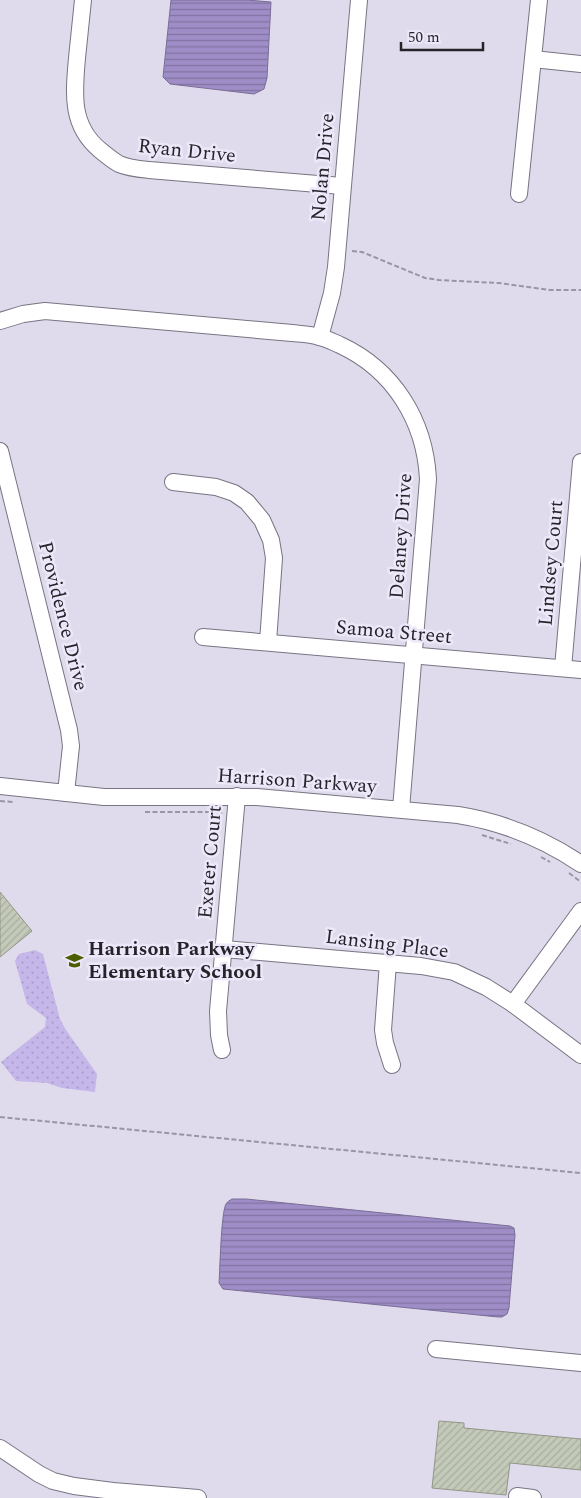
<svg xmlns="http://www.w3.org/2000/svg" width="581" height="1498" font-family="Spectral,serif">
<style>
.grass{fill:url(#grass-dots)}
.water{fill:url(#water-rules);stroke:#7a6e97}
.building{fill:url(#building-hatch);stroke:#919687}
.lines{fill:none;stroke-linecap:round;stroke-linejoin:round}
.minor-casing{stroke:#787483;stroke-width:18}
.path{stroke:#9995a2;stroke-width:2;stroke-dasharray:5 2.5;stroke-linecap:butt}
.minor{stroke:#fff;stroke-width:16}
.labels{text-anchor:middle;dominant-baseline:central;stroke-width:5;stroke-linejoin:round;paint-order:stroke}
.street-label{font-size:20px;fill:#26242a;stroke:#ede8f9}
.poi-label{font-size:20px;font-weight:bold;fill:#26242a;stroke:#ede8f9;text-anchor:start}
</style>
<defs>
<pattern id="grass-dots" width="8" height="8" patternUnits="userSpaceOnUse" patternTransform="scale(1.25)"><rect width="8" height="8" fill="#c5b7e9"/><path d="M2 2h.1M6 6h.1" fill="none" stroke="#a99dc8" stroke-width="1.8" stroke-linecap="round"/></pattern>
<pattern id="water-rules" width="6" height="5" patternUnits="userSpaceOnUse" patternTransform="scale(1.25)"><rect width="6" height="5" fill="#9e8dc6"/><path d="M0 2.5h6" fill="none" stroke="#8173a1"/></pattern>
<pattern id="building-hatch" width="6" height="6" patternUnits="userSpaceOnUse" patternTransform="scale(1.25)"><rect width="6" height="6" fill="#c4cab9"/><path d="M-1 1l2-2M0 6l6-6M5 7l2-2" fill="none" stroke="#a8ad9f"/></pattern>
</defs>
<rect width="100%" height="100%" fill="#e0dbec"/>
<path class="grass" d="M35,950L43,954L60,1019L66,1030L97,1074L95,1092L62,1088L47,1083L16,1081L1,1062L45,1027L46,1018L27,1004L15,961L19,954Z"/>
<g class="water">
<path d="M171,0H247L271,2L267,78L264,89L254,94L170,84L163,77Z"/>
<path d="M232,1199H246L510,1226L514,1228L515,1235L509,1308L507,1314L502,1317H498L223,1289L219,1283C220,1270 221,1213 226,1204C228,1201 229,1201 232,1199Z"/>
</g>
<g class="building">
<path d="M0,892L32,931L0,957Z"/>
<path d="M439,1421L464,1423V1428L581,1439V1470L510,1463L506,1495L432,1488Z"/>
</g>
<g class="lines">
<defs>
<g id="minor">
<path d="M83,0C81,19 79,38 77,58C74,93 70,125 100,150C106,155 112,160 119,164C128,168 139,169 149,170L342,186"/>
<path d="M533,59L581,64"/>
<path d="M519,194L539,0"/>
<path d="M0,321L23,314L45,311L292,333C301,334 310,334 319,337C326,338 333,342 340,345C394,370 425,421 428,479L401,809"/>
<path d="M320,337L332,293L336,267L359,0"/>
<path d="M0,451L69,730L71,746L66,793"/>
<path d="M173,482L216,487L234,493L247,502L262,520L271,540L274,558L268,642"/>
<path d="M203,637L581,670"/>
<path d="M563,668L581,462"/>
<path d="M0,786L104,797H257L458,815C502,822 544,839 581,864"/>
<path d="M224,949L421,966L454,972L486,987L513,1004L581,1055"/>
<path d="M388,963L383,1030L385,1043L392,1065"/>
<path d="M513,1004L581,911"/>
<path d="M222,1050L219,1035L218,1011L237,796"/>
<path d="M436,1349L581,1363"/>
<path d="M0,1448L39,1474L53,1481L74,1486L113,1491L198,1498"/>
<path d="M517,1496L533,1498"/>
</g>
</defs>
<use href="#minor" class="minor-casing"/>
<g class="path">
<path d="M352,251L362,252L425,278L439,280L499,283L550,290H581"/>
<path d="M0,801L13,802"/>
<path d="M145,812H220L222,814"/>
<path d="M482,835L511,844"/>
<path d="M541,857L550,862"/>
<path d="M569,873L581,882"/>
<path d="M0,1117L581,1173"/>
</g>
<use href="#minor" class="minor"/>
</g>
<defs>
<symbol id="school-bare" viewBox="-9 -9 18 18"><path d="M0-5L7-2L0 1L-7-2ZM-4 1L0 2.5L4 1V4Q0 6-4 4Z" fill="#4d5e01" stroke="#ede8f9" stroke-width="2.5" paint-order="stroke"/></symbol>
</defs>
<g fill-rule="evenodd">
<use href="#school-bare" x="62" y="948" width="25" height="25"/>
</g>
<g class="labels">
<g class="street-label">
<text transform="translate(187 151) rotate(6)">Ryan Drive</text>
<text transform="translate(323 167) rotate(-85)">Nolan Drive</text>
<text transform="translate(401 536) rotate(-86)">Delaney Drive</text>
<text transform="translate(551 563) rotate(-85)">Lindsey Court</text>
<text transform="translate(63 616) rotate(76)">Providence Drive</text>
<text transform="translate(394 632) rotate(5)">Samoa Street</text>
<text transform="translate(297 781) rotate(4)">Harrison Parkway</text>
<text transform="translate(210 862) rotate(-85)">Exeter Court</text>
<text transform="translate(387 944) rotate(7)">Lansing Place</text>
</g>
<g class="poi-label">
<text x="88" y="949">Harrison Parkway<tspan x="88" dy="23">Elementary School</tspan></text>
</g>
</g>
<path d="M401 42v8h82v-8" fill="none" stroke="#26242a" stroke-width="2.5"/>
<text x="408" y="42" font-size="15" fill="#26242a" stroke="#ede8f9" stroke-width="4" paint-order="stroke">50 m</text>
</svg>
